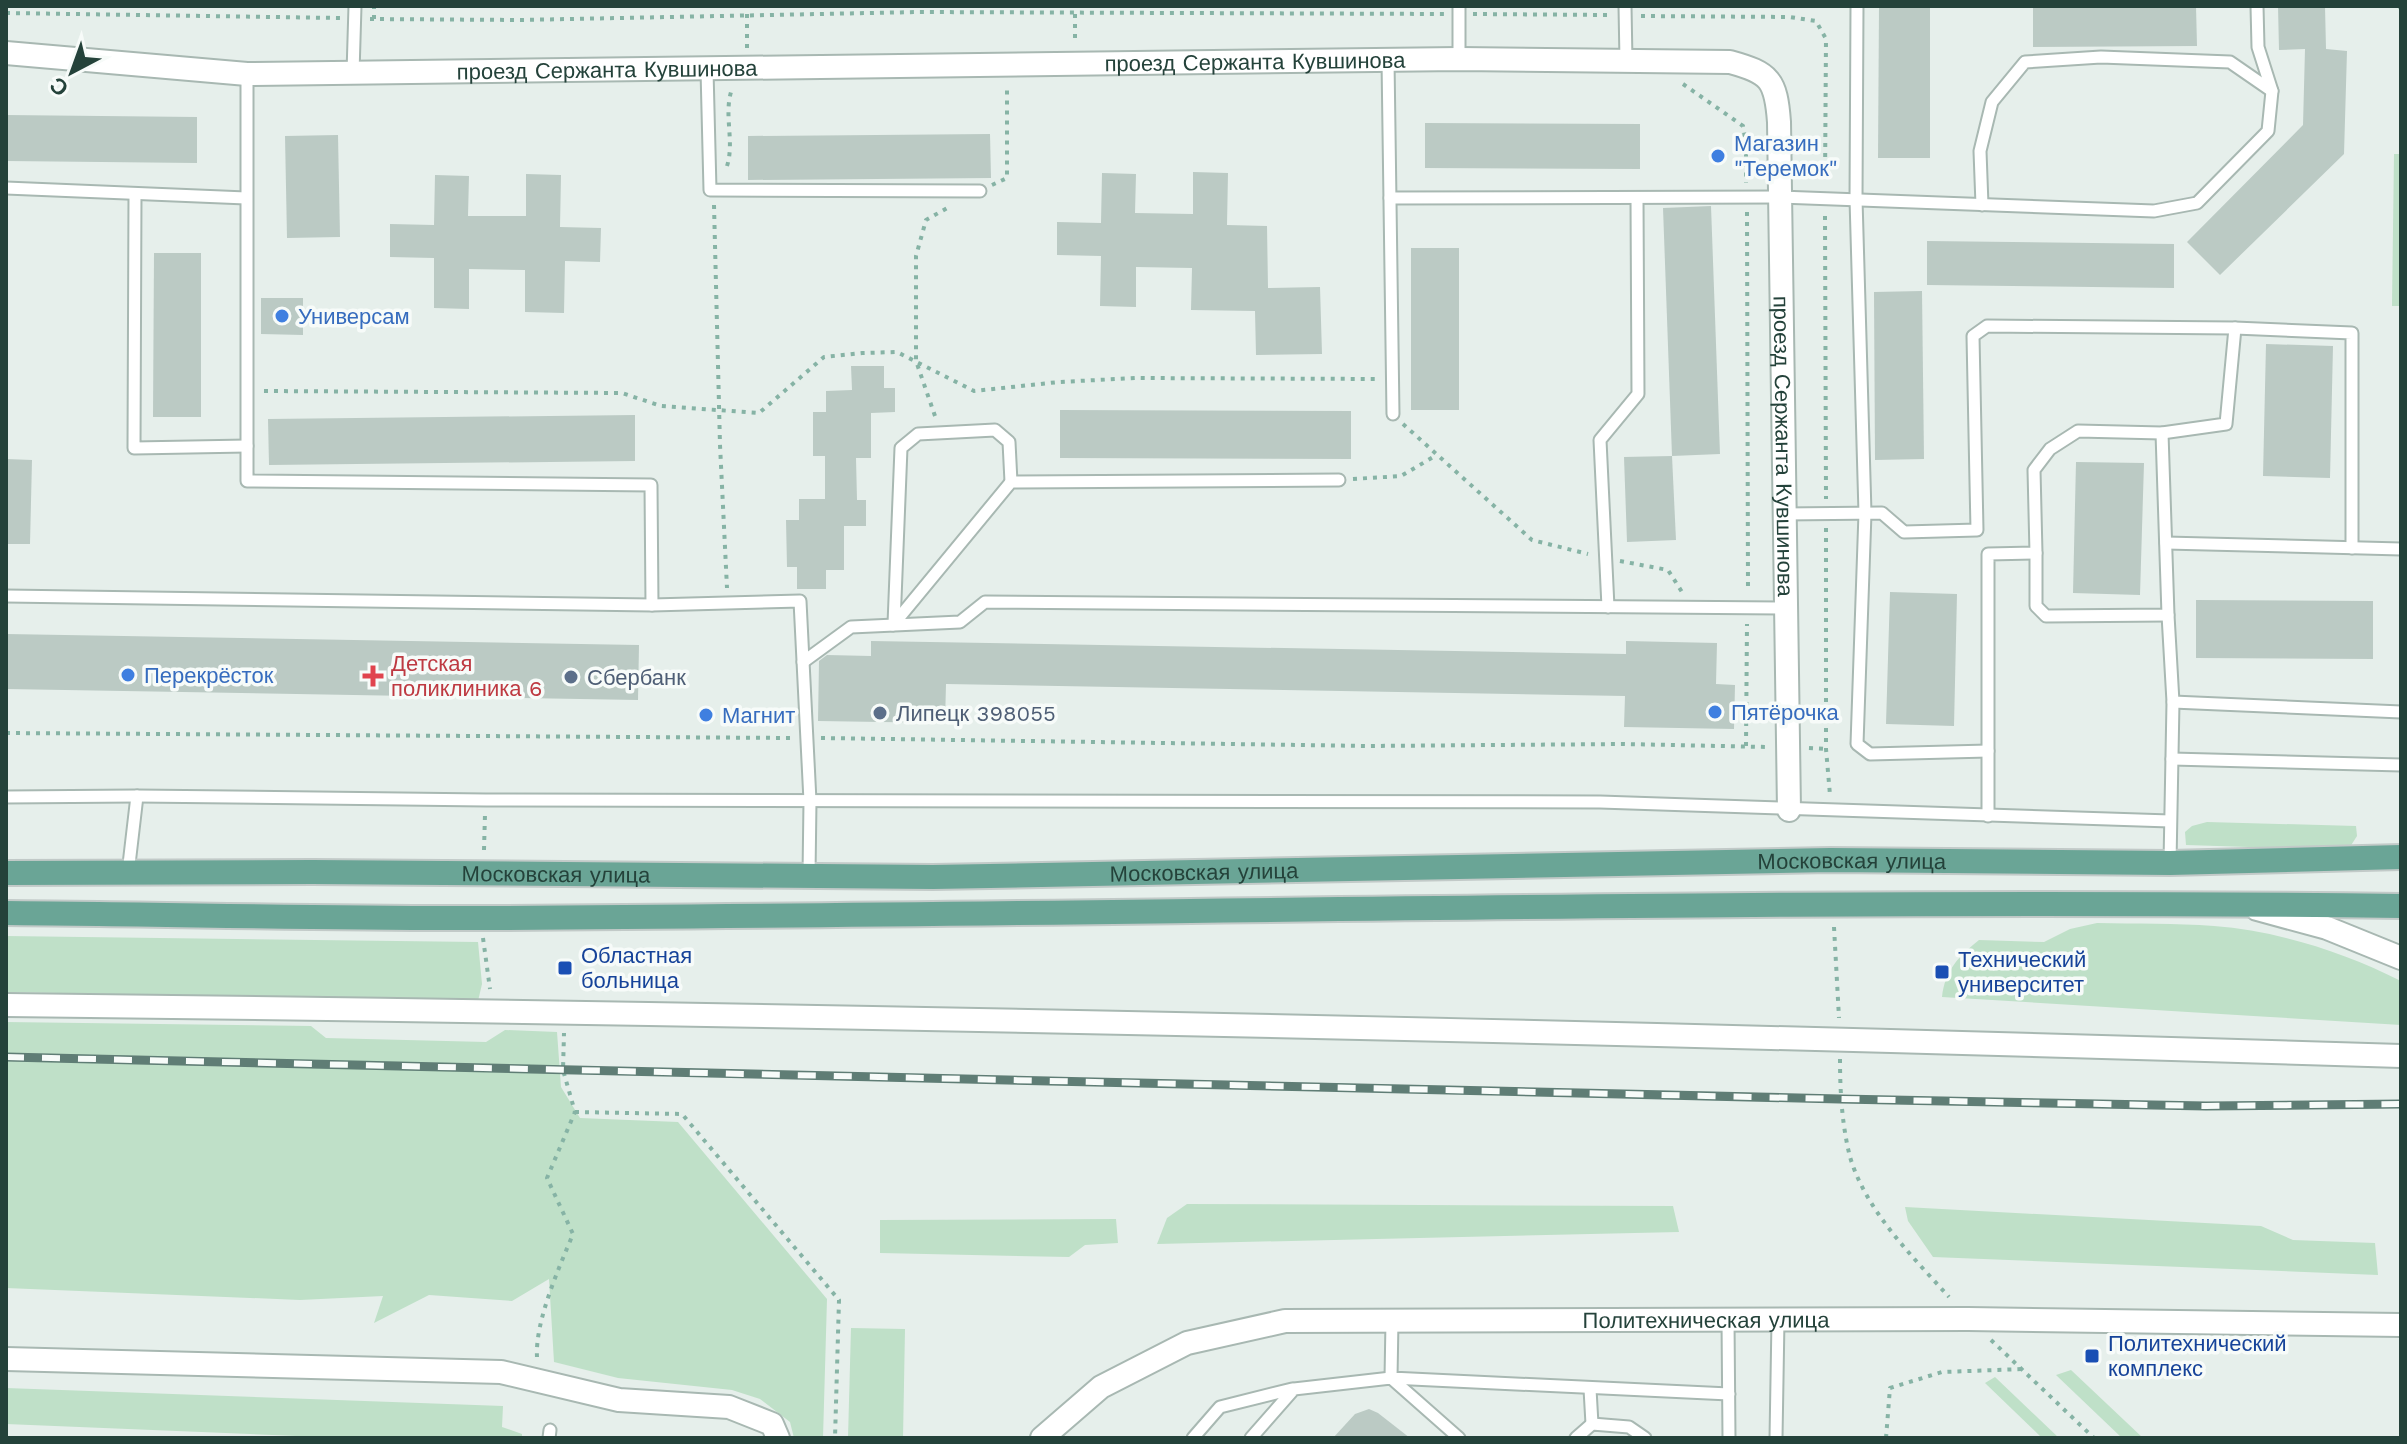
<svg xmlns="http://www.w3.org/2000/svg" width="2407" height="1444" font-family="'Work Sans',sans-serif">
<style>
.green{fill:#bfe0c8}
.building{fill:#bbcac4}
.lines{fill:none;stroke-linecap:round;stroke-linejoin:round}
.service-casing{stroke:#a8b8b2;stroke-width:15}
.minor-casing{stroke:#a8b8b2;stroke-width:26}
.primary-casing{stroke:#c2cac8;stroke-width:28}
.path{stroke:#86b3a5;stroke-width:4;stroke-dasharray:4 6;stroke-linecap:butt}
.service{stroke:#fff;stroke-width:11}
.minor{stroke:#fff;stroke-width:22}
.primary{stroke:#6aa596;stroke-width:24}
.rail-casing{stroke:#5f7d75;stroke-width:9}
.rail{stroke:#f7fbf9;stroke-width:6;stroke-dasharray:18;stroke-linecap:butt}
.shop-dot{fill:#3f7fe0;stroke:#f7fbf9;stroke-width:3}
.health-dot{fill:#e0444e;stroke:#f7fbf9;stroke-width:3}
.service-dot{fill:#5c6f8a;stroke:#f7fbf9;stroke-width:3}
.transit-dot{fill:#1a4fb4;stroke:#f7fbf9;stroke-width:3}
.labels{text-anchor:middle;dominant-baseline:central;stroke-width:7;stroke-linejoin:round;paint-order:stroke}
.street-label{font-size:22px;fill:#24423a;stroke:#f7fbf9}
.shop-label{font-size:22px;fill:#366cbe;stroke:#f7fbf9;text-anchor:start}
.health-label{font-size:22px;fill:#be3a42;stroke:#f7fbf9;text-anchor:start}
.service-label{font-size:22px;fill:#4e5e75;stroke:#f7fbf9;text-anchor:start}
.transit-label{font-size:22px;fill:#164399;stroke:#f7fbf9;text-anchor:start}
</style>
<rect width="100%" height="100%" fill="#e6efeb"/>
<g class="green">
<path d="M2394,154H2401V306H2392Z"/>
<path d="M2207,822L2356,826L2357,836L2348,850L2186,845L2185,832L2192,826Z"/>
<path d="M2097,923C2136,924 2175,923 2214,926C2278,931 2344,952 2401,981V1025L1942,997C1945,970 1959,956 1979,940L2044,942L2070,929Z"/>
<path d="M6,936L478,942L482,984L478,1001L6,992Z"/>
<path d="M6,1022L311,1026L326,1038L486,1042L505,1030L557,1032L561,1087L580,1118L678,1122L827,1299L823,1438H794L790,1422L760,1399L732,1390L618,1378L554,1362L549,1279L512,1301L429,1295L374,1323L383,1296L300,1300L6,1288Z"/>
<path d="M1187,1204L1673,1206L1679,1232L1157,1244L1167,1218Z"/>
<path d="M1905,1207L2261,1226L2293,1240L2375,1243L2378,1275L1933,1257L1908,1221Z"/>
<path d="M1116,1219L1118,1243L1085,1245L1069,1257L880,1253V1220Z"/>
<path d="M851,1328L905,1329L903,1438H848Z"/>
<path d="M2071,1370L2143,1438H2122L2056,1375Z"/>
<path d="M1995,1377L2059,1438H2042L1985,1383Z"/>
<path d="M6,1388L503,1406L502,1427L522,1434V1438H344L6,1424Z"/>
</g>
<g class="building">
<path d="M1879,6H1930V158H1878Z"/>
<path d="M2033,6H2196L2197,46L2033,47Z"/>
<path d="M2278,6H2325L2326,49L2347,51L2344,154L2220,275L2187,242L2303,125L2305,49L2279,50Z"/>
<path d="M6,115L197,117V163L6,161Z"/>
<path d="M1425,123L1640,124V169L1425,168Z"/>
<path d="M990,134L991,178L748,180V136Z"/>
<path d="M338,135L340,237L287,238L285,136Z"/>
<path d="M1193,172L1228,173L1227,225L1267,226L1268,288L1320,287L1322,354L1256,355L1255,311L1191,310L1192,268L1136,267V307L1100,306L1101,256L1057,255V222L1101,223L1102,173L1136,174L1135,213L1193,214Z"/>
<path d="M526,174L561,175L560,227L601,228L600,262L565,261L564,313L525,312V270L469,269V309L434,308V258L390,257V224L434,225L435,175L469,176L468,216H526Z"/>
<path d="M1711,206L1720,454L1672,456L1663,208Z"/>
<path d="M1927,241L2174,244V288L1927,285Z"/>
<rect x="1411" y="248" width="48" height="162"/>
<path d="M154,253H201V417H153Z"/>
<path d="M1922,291L1924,459L1875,460L1874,292Z"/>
<path d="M261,298H303V335L261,334Z"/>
<path d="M2266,344L2333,346L2330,478L2263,476Z"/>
<path d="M851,366H884V388H895V412L871,413V458H856L857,500H866V526H844V570H826V589H797V567H787L786,520H799V499H825V456H813V412H826V391L852,390Z"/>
<path d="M1060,410L1351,411V459L1060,458Z"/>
<path d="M635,415V461L269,465L268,419Z"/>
<path d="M1672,456L1676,540L1627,542L1624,457Z"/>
<path d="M6,459L32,460L30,544H6Z"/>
<path d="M2076,462L2144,463L2140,595L2073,593Z"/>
<path d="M1890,592L1957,594L1954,726L1886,724Z"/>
<path d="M2196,600L2373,601V659L2196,658Z"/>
<path d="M6,634L639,645L638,700L6,689Z"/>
<path d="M871,641L1626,654V641L1717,643L1716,684L1735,685L1734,729L1624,727L1625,696L946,684L945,723L818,721L819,661L827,655L871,656Z"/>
<path d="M1369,1409L1378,1413L1410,1438H1333L1355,1414Z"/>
</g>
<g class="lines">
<defs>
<g id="service">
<path d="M1459,6V59"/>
<path d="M1625,6L1626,61"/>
<path d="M1857,6L1856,199L1865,513L1857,744L1870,754L1988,751"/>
<path d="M1388,60L1393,414"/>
<path d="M707,70L710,190L980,191"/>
<path d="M353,73L355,6"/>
<path d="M247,74V481L651,485L652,605"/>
<path d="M6,188L246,198"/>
<path d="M135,194L134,448L247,446"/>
<path d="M1390,198L1780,197L2154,211L2197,203L2268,131L2272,91L2258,47L2257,6"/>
<path d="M1982,205L1980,151L1992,102L2025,62L2101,57L2230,62L2272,91"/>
<path d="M1783,514L1882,513L1904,532L1977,530L1973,336L1987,326L2235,328L2352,333V548"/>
<path d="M2166,543L2401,549"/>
<path d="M2036,553V606L2046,616L2168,615L2162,433"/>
<path d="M6,596L652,605L800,601L810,801L809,875"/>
<path d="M1608,607L1600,440L1638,394L1637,198"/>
<path d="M2168,615L2173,702L2170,863"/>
<path d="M894,624L901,448L918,434L995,430L1009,442L1011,482"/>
<path d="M893,625L1011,482L1339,480"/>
<path d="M803,662L851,627L960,622L985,602L1784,608"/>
<path d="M2173,702L2401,712"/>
<path d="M2172,759L2401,765"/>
<path d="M6,797L137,796L486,800L1600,802L2170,821"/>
<path d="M1988,816V554L2036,553L2034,470L2050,449L2078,431L2162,433L2226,424L2235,328"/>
<path d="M128,873L137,796"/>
<path d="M1728,1320L1729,1438"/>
<path d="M1392,1321L1391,1378L1729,1394"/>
<path d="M1590,1389L1592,1424"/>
<path d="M549,1438L550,1430"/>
<path d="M1193,1438L1220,1407L1292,1389"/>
<path d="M1251,1438L1294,1389L1391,1378L1459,1438"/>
<path d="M1576,1438L1592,1424L1629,1427L1645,1438"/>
<path d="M1776,1438L1778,1320"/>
</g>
<g id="minor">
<path id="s1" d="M6,53L247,74L1459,59L1730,62C1770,73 1776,80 1779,122L1789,810"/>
<path d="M2257,909L2327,928L2401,958"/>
<path d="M6,1005C805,1014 1603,1031 2401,1056"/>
<path d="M6,1359L501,1372L619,1400L729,1407L772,1424L778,1438"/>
<path id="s2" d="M1042,1438L1101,1387L1187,1343L1285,1321L1968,1319L2401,1325"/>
</g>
<g id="primary">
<path id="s3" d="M6,873L312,872L933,877L1830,860L2170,863L2401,857"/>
<path d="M6,913C166,914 327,919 487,918C1125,915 1763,898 2401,906"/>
</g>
</defs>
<use href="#service" class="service-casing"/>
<use href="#minor" class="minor-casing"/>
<use href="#primary" class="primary-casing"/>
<g class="path">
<path d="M2399,6L2401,9"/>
<path d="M6,13L341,18"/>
<path d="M1075,14V41"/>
<path d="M1473,14L1609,15"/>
<path d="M1641,16L1790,17L1816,21L1826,39L1825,183"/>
<path d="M370,19L520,20L919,12L1445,14"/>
<path d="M374,19V6"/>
<path d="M747,48V6"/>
<path d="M1683,84L1743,126L1746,144V183"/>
<path d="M727,166C735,141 723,114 732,89"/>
<path d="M992,185L1007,178V86"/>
<path d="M714,205L720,445L727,588"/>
<path d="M1747,212L1748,591"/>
<path d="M1825,216L1826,499"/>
<path d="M264,391L622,393L661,406L759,413L824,357L862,353L897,352L974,391L1059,382L1136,378L1378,379"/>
<path d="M935,416L916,361V256L926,220L949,207"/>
<path d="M1403,424L1532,540L1588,554"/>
<path d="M1353,479L1401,476L1435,456"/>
<path d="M1826,528V749L1830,795"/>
<path d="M1620,561L1668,570L1682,592"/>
<path d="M6,733L792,738"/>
<path d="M821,738L1369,746L1623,744L1768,747"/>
<path d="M1746,746L1747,624"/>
<path d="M1809,748L1826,749"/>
<path d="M484,850L485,814"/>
<path d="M1834,927L1839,1018"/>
<path d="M483,938L490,989"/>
<path d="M1840,1059C1840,1092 1842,1125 1850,1157C1866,1211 1912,1256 1949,1297"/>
<path d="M575,1112L682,1114L839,1300L835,1438"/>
<path d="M1991,1340L2094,1438"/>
<path d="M537,1357C535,1321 559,1268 573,1234L547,1178L575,1112L563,1070L564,1033"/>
<path d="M1886,1438L1890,1388L1942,1372L2022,1369"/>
</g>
<use href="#service" class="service"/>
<use href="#minor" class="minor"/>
<use href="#primary" class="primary"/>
<defs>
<path id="rail" d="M6,1057L1840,1099L2206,1106L2401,1104"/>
</defs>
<use href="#rail" class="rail-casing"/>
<use href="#rail" class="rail"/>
</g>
<g class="shop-dot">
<circle cx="1718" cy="156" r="8"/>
<circle cx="282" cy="316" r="8"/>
<circle cx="128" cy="675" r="8"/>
<circle cx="1715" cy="712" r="8"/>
<circle cx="706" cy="715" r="8"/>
</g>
<path class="health-dot" d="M369 664h8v8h8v8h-8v8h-8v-8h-8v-8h8z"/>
<g class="service-dot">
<circle cx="571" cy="677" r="8"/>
<circle cx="880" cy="713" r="8"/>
</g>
<g class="transit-dot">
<rect x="557" y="960" width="16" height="16" rx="4"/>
<rect x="1934" y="964" width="16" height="16" rx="4"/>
<rect x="2084" y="1348" width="16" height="16" rx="4"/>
</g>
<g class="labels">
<g class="street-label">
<text stroke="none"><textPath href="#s1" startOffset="1250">проезд Сержанта Кувшинова</textPath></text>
<text stroke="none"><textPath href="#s1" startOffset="602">проезд Сержанта Кувшинова</textPath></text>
<text stroke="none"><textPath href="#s1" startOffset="2136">проезд Сержанта Кувшинова</textPath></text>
<text stroke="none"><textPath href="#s3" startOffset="1846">Московская улица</textPath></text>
<text stroke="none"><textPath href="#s3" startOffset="1198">Московская улица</textPath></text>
<text stroke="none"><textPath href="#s3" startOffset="550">Московская улица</textPath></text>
<text stroke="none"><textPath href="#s2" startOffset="696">Политехническая улица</textPath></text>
</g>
<g class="shop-label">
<text x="1734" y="143">Магазин<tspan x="1734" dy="25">"Теремок"</tspan></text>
<text x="298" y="316">Универсам</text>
<text x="144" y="675">Перекрёсток</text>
<text x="1731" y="712">Пятёрочка</text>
<text x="722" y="715">Магнит</text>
</g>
<g class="health-label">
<text x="391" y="663">Детская<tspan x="391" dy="25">поликлиника 6</tspan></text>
</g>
<g class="service-label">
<text x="587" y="677">Сбербанк</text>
<text x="896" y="713">Липецк 398055</text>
</g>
<g class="transit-label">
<text x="581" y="955">Областная<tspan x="581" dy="25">больница</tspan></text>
<text x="1958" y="959">Технический<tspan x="1958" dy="25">университет</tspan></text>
<text x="2108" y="1343">Политехнический<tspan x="2108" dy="25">комплекс</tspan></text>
</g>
</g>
<rect width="2407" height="1444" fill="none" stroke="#24423a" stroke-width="16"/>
<g transform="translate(72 72) rotate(221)" stroke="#f7fbf9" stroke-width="6" paint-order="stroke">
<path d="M0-6L14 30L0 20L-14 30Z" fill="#24423a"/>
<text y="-12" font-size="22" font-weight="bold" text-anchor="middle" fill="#24423a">С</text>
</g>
</svg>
